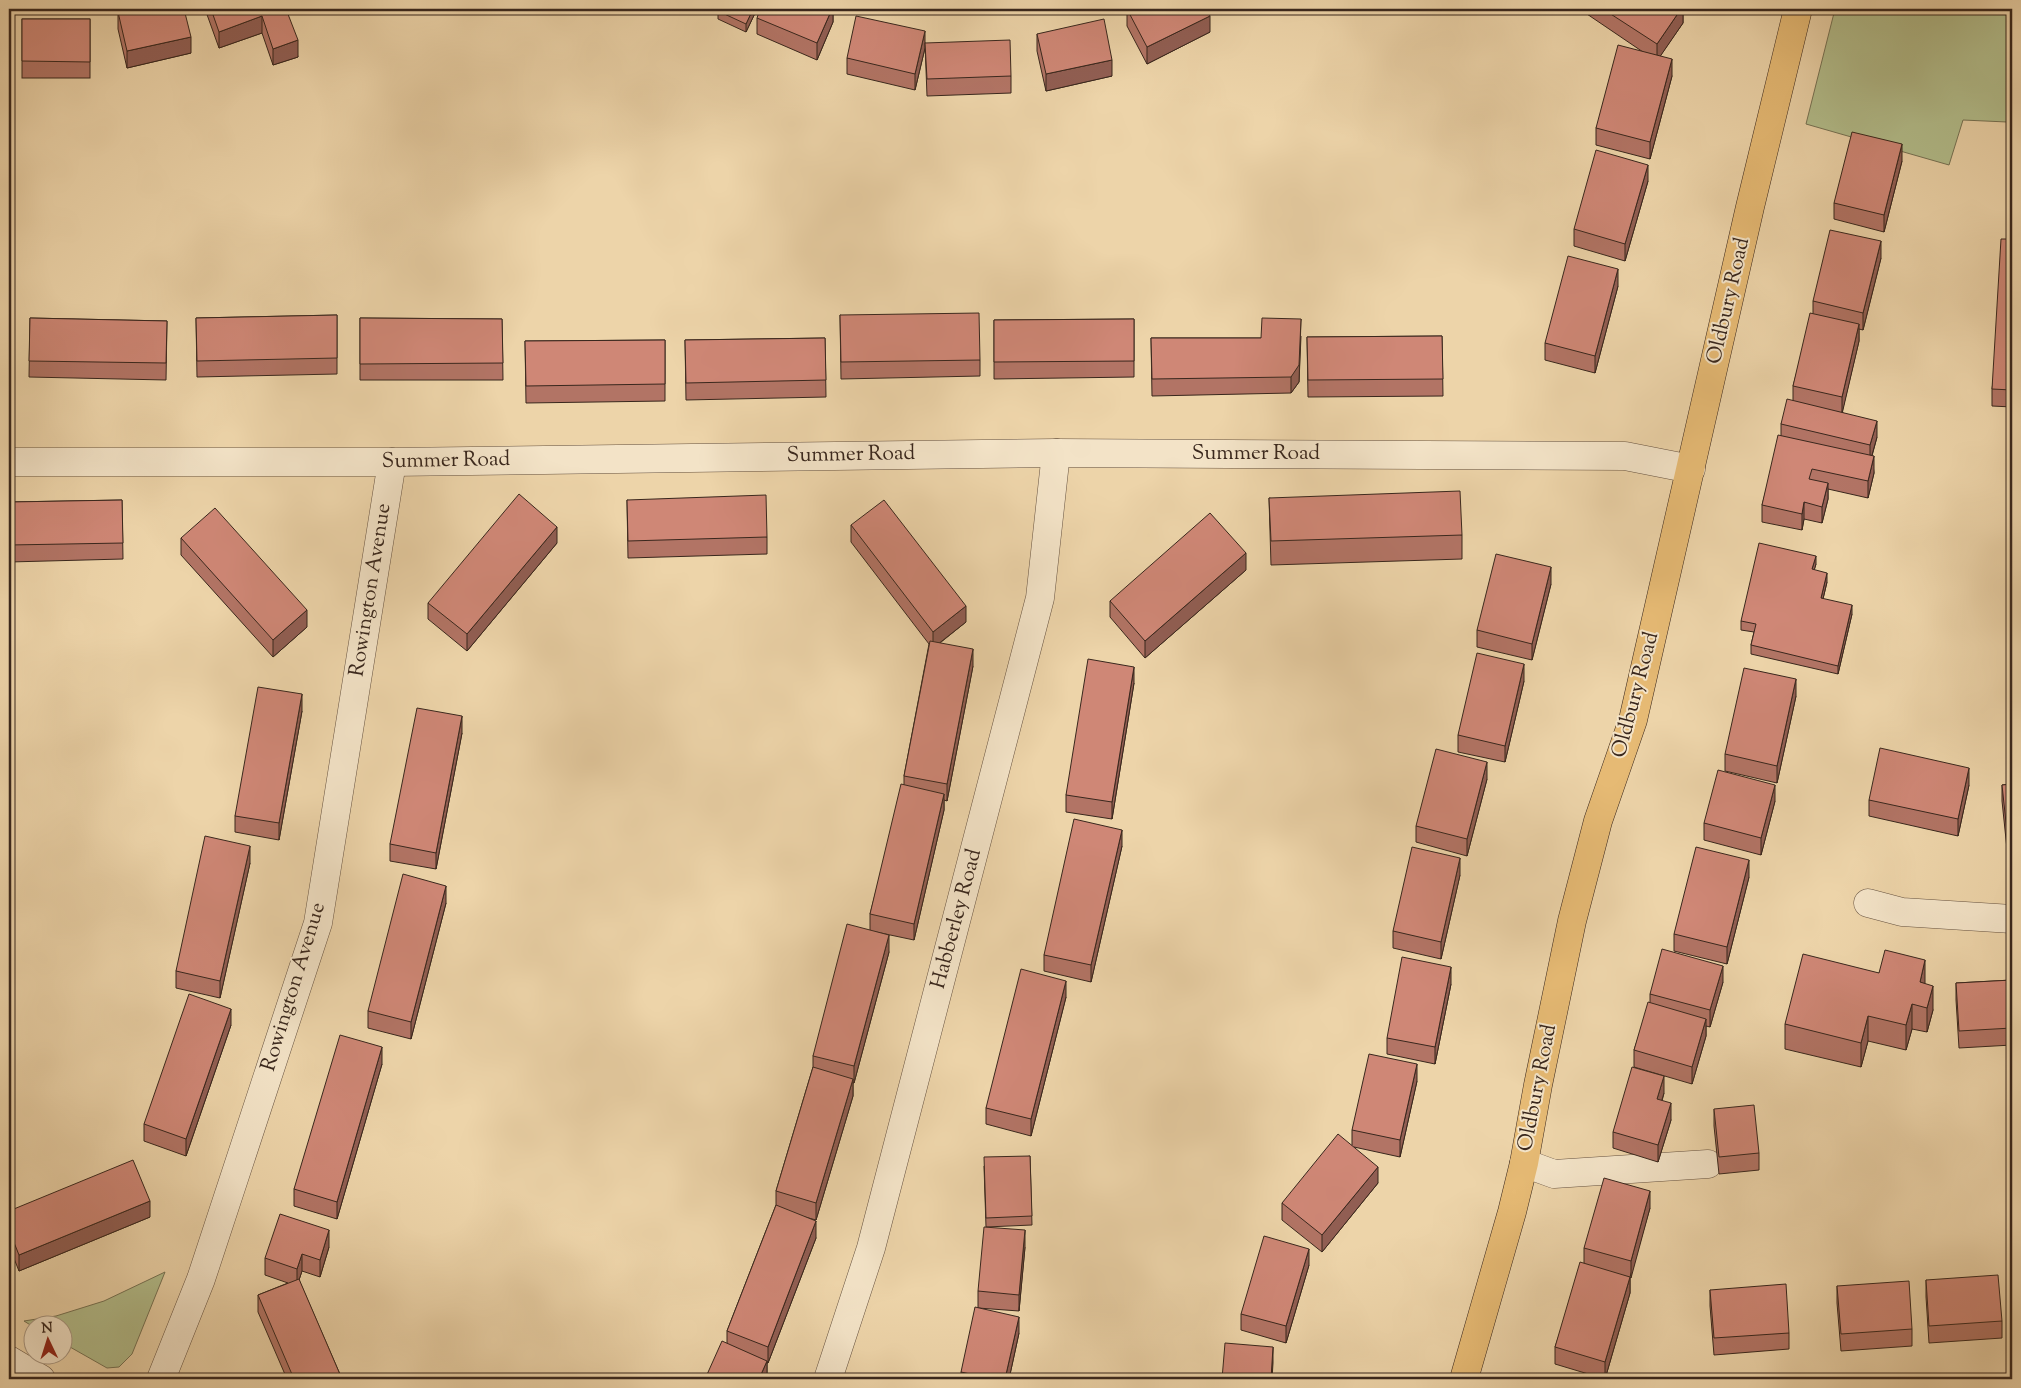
<svg xmlns="http://www.w3.org/2000/svg" width="2021" height="1388" font-family="'Sorts Mill Goudy',serif">
<style>
.green{fill:#b3be8c;stroke:#767254}
.lines{fill:none;stroke-linecap:round;stroke-linejoin:round}
.minor-casing{stroke:#665240;stroke-width:29}
.major-casing{stroke:#39271d;stroke-width:29}
.minor{stroke:#f3e3c7;stroke-width:28}
.major{stroke:#e6ba74;stroke-width:28}
.wall{fill:#b27465;stroke:#39271d}
.shaded-wall{fill:#915e53;stroke:#39271d}
.building{fill:#cf8776;stroke:#39271d}
.labels{text-anchor:middle;dominant-baseline:central;stroke-width:4;stroke-linejoin:round;paint-order:stroke}
.street-label{font-size:21px;fill:#39271d;stroke:#f3e3c7}
</style>
<rect width="100%" height="100%" fill="#edd4a9"/>
<filter id="stains"><feTurbulence type="fractalNoise" baseFrequency=".004" numOctaves="4"/><feColorMatrix values="0 0 0 0 .2 0 0 0 0 .09 0 0 0 0 .02 0 0 0 .5 -.17"/></filter>
<radialGradient id="worn" r=".72"><stop offset=".6" stop-color="#630" stop-opacity="0"/><stop offset="1" stop-color="#630" stop-opacity=".3"/></radialGradient>
<g class="green">
<path d="M1835,9H2008L2007,122L1963,120L1949,165L1806,124Z"/>
<path d="M165,1272L132,1354L119,1367L107,1368L63,1343L62,1326H32L24,1321L56,1316L104,1301Z"/>
</g>
<g class="lines">
<defs>
<g id="minor">
<path d="M9,462H392L1056,453L1625,456L1691,469"/>
<path d="M1868,903L1902,912L2012,919"/>
<path d="M1524,1163L1554,1174L1708,1164"/>
<path d="M9,1360L41,1379"/>
<path d="M161,1379L201,1279L318,923L392,462"/>
<path d="M828,1379L871,1248L1040,598L1056,453"/>
</g>
<path id="major" d="M1464,1379L1512,1212L1524,1163L1538,1085L1572,921L1598,821L1633,720L1750,207L1798,9"/>
</defs>
<use href="#minor" class="minor-casing"/>
<use href="#major" class="major-casing"/>
<use href="#minor" class="minor"/>
<use href="#major" class="major"/>
</g>
<g class="wall">
<path d="M205,9H286L298,57L273,65L262,33L219,48Z"/>
<path d="M719,9H757L746,32L718,19V11Z"/>
<path d="M833,9V22L817,60L757,34V18Z"/>
<path d="M1127,9L1210,32L1147,64L1127,26Z"/>
<path d="M1584,9H1683V23L1660,56L1672,76L1650,159L1596,145V128L1643,52L1584,12Z"/>
<path d="M118,12L191,53L127,68L118,29Z"/>
<rect x="22" y="19" width="68" height="59"/>
<path d="M1037,34L1112,76L1046,91L1037,51Z"/>
<path d="M925,43L1011,76V93L927,96Z"/>
<path d="M925,48L915,90L847,74V58Z"/>
<path d="M1902,161L1884,232L1834,219V203Z"/>
<path d="M1648,181L1625,261L1574,246V229Z"/>
<path d="M2012,239V407L1992,406V389Z"/>
<path d="M1881,258L1863,330L1859,329V341L1842,412L1877,437L1872,456L1874,473L1868,498L1828,489V499L1822,523L1804,519L1802,530L1762,522V505L1781,436V424L1793,400V386L1813,313V301Z"/>
<path d="M1618,286L1595,373L1545,360V343Z"/>
<path d="M337,315V374L197,377L196,318Z"/>
<path d="M840,315L980,360V376L841,379Z"/>
<path d="M30,318L167,321L166,380L29,377Z"/>
<path d="M360,318L502,319L503,380H360Z"/>
<path d="M1134,319V377L994,379V320Z"/>
<path d="M1301,336L1299,382L1291,393L1152,396L1151,338H1261Z"/>
<path d="M1442,336L1443,396L1308,397L1307,337Z"/>
<path d="M825,338L826,397L686,400L685,340Z"/>
<path d="M665,340V401L526,403L525,341Z"/>
<path d="M1269,498L1462,535V559L1271,565Z"/>
<path d="M122,500L123,559L9,562V502Z"/>
<path d="M627,500L767,537V554L628,558Z"/>
<path d="M851,525L966,622L940,643L973,666L947,801L944,800V810L914,940L876,932L889,952L854,1083H853V1096L816,1220L805,1217L816,1238L768,1363H767V1377L766,1379H705L727,1343V1331L776,1205V1191L813,1067V1056L870,930V914L904,784V776L929,644L851,542Z"/>
<path d="M181,538L307,627L273,657L181,555Z"/>
<path d="M557,543L467,651L428,619V603Z"/>
<path d="M1816,564L1814,570L1827,582L1823,599L1852,614L1838,674L1751,654V645L1754,632L1741,630V621Z"/>
<path d="M1246,570L1145,658L1110,617V601Z"/>
<path d="M1551,584L1532,660L1477,647V630Z"/>
<path d="M1524,681L1505,762L1458,752V735Z"/>
<path d="M1134,683L1112,819L1066,812V795Z"/>
<path d="M1796,696L1777,783L1725,771V754Z"/>
<path d="M302,711L279,840L235,832V816Z"/>
<path d="M462,733L436,869L390,861V844Z"/>
<path d="M1487,779L1467,856L1416,842V826Z"/>
<path d="M2012,784V848L2007,849L2002,801V785Z"/>
<path d="M1969,785L1958,836L1869,816V800Z"/>
<path d="M1775,801L1761,855L1704,840V823Z"/>
<path d="M1122,846L1091,982L1044,971V955Z"/>
<path d="M250,863L220,998L176,988V971Z"/>
<path d="M1460,875L1441,959L1393,948V931Z"/>
<path d="M1749,877L1727,964L1674,951V934Z"/>
<path d="M446,903L411,1039L368,1028V1011Z"/>
<path d="M1879,973L1925,984L1933,1010L1927,1032L1912,1029L1906,1050L1868,1041L1861,1067L1785,1049V1024Z"/>
<path d="M2012,980V1045L1959,1048L1956,1000V983Z"/>
<path d="M1723,982L1710,1027L1706,1026V1036L1692,1084L1634,1067V1050L1650,1002V994Z"/>
<path d="M1451,984L1435,1064L1387,1054V1038Z"/>
<path d="M1066,997L1031,1136L986,1124V1108Z"/>
<path d="M231,1025L186,1156L144,1141V1124Z"/>
<path d="M382,1064L337,1219L294,1206V1189Z"/>
<path d="M1417,1081L1400,1157L1354,1147L1378,1183L1322,1252L1282,1220V1203L1352,1145V1130Z"/>
<path d="M1664,1093L1662,1101L1671,1120L1658,1162L1613,1148V1132Z"/>
<path d="M1714,1109L1759,1153V1170L1719,1174L1714,1126Z"/>
<path d="M1030,1156L1032,1225L986,1227L984,1166Z"/>
<path d="M1650,1208L1630,1277V1293L1605,1379L1555,1364V1347L1584,1263V1248Z"/>
<path d="M9,1211L150,1217L19,1271L9,1246Z"/>
<path d="M329,1247L320,1277L302,1271L299,1280L342,1379H287L258,1312V1295L288,1283L265,1275V1258Z"/>
<path d="M1025,1247L1019,1311L978,1308V1291Z"/>
<path d="M1309,1265L1286,1343L1241,1330V1314Z"/>
<path d="M1926,1280L2002,1321V1338L1929,1343L1926,1297Z"/>
<path d="M1837,1286L1912,1329V1346L1841,1351L1837,1303Z"/>
<path d="M1710,1290L1789,1333V1349L1714,1355L1710,1306Z"/>
<path d="M1019,1333L1009,1379H961V1372Z"/>
</g>
<g class="shaded-wall">
<path d="M753,9H757L746,32V24Z"/>
<path d="M832,9H833V22L817,60V43Z"/>
<path d="M1681,9H1683V23L1657,61V44Z"/>
<path d="M262,16V33L219,48V32Z"/>
<path d="M1210,16V32L1147,64V47Z"/>
<path d="M925,31V48L915,90V74Z"/>
<path d="M191,37V53L127,68V51Z"/>
<path d="M298,40V57L273,65V49Z"/>
<path d="M1672,59V76L1650,159V142Z"/>
<path d="M1112,60V76L1046,91V74Z"/>
<path d="M1902,144V161L1884,232V215Z"/>
<path d="M1648,165V181L1625,261V244Z"/>
<path d="M1881,241V258L1863,330V313Z"/>
<path d="M1618,269V286L1595,373V356Z"/>
<path d="M1301,319L1299,382L1291,393V377Z"/>
<path d="M1859,324V341L1842,414V397Z"/>
<path d="M1877,421V437L1870,462V445Z"/>
<path d="M1874,456V473L1868,498V481Z"/>
<path d="M1828,483V499L1822,523V507Z"/>
<path d="M1804,502V519L1802,530V514Z"/>
<path d="M557,527V543L467,651V634Z"/>
<path d="M1246,553V570L1145,658V641Z"/>
<path d="M1816,556V564L1812,578V569Z"/>
<path d="M1551,567V584L1532,660V644Z"/>
<path d="M1827,573V582L1821,607V598Z"/>
<path d="M1852,605V614L1838,674V666Z"/>
<path d="M966,606V622L933,648V632Z"/>
<path d="M307,610V627L273,657V640Z"/>
<path d="M973,649V666L947,801V784Z"/>
<path d="M1524,664V681L1505,762V746Z"/>
<path d="M1134,667V683L1112,819V802Z"/>
<path d="M1796,679V696L1777,783V766Z"/>
<path d="M302,694V711L279,840V823Z"/>
<path d="M462,716V733L436,869V853Z"/>
<path d="M1487,762V779L1467,856V839Z"/>
<path d="M1969,768V785L1958,836V819Z"/>
<path d="M1775,785V801L1761,855V838Z"/>
<path d="M944,794V810L914,940V924Z"/>
<path d="M1122,830V846L1091,982V965Z"/>
<path d="M250,846V863L220,998V981Z"/>
<path d="M1460,858V875L1441,959V942Z"/>
<path d="M1749,860V877L1727,964V947Z"/>
<path d="M446,886V903L411,1039V1022Z"/>
<path d="M889,935V952L854,1083V1066Z"/>
<path d="M1925,960V984L1920,982Z"/>
<path d="M1723,966V982L1710,1027V1010Z"/>
<path d="M1451,967V984L1435,1064V1047Z"/>
<path d="M1066,981V997L1031,1136V1119Z"/>
<path d="M1933,986V1010L1927,1032V1008Z"/>
<path d="M1912,1004V1029L1906,1050V1025Z"/>
<path d="M231,1009V1025L186,1156V1139Z"/>
<path d="M1868,1016V1041L1861,1067V1043Z"/>
<path d="M1706,1019V1036L1692,1084V1067Z"/>
<path d="M382,1047V1064L337,1219V1202Z"/>
<path d="M1417,1064V1081L1400,1157V1140Z"/>
<path d="M1664,1076V1093L1657,1116V1099Z"/>
<path d="M853,1079V1096L816,1220V1203Z"/>
<path d="M1671,1103V1120L1658,1162V1145Z"/>
<path d="M1378,1167V1183L1322,1252V1235Z"/>
<path d="M1650,1191V1208L1631,1278V1261Z"/>
<path d="M150,1201V1217L19,1271V1255Z"/>
<path d="M816,1221V1238L768,1363V1347Z"/>
<path d="M329,1230V1247L320,1277V1260Z"/>
<path d="M1025,1230V1247L1019,1311V1295Z"/>
<path d="M1309,1249V1265L1286,1343V1326Z"/>
<path d="M302,1254V1271L297,1286V1269Z"/>
<path d="M1630,1277V1293L1605,1379V1362Z"/>
<path d="M1019,1317V1333L1009,1379H1005Z"/>
<path d="M1273,1347V1363L1272,1379H1271Z"/>
<path d="M767,1361V1377L766,1379H759Z"/>
</g>
<g class="building">
<path d="M131,9H184L191,37L127,51L118,12Z"/>
<path d="M211,9H286L298,40L273,49L262,16L219,32Z"/>
<path d="M719,9H753L746,24L718,11Z"/>
<path d="M760,9H832L817,43L757,18Z"/>
<path d="M1127,9H1207L1210,16L1147,47Z"/>
<path d="M1603,9H1681L1657,44Z"/>
<path d="M856,16L925,31L915,74L847,58Z"/>
<path d="M22,19H90V62L22,61Z"/>
<path d="M1104,19L1112,60L1046,74L1037,34Z"/>
<path d="M1010,40L1011,76L927,79L925,43Z"/>
<path d="M1618,45L1672,59L1650,142L1596,128Z"/>
<path d="M1852,132L1902,144L1884,215L1834,203Z"/>
<path d="M1596,150L1648,165L1625,244L1574,229Z"/>
<path d="M1830,230L1881,241L1863,313L1813,301Z"/>
<path d="M2001,239H2012V390L1992,389Z"/>
<path d="M1568,256L1618,269L1595,356L1545,343Z"/>
<path d="M979,313L980,360L841,362L840,315Z"/>
<path d="M1810,313L1859,324L1842,397L1793,386Z"/>
<path d="M337,315V358L197,361L196,318Z"/>
<path d="M30,318L167,321L166,363L29,361Z"/>
<path d="M360,318L502,319L503,363L360,364Z"/>
<path d="M1262,318L1301,319L1299,365L1291,377L1152,379L1151,338H1261Z"/>
<path d="M1134,319V361L994,362V320Z"/>
<path d="M1442,336L1443,379L1308,380L1307,337Z"/>
<path d="M825,338L826,380L686,383L685,340Z"/>
<path d="M665,340V384L526,386L525,341Z"/>
<path d="M1787,399L1877,421L1870,445L1781,424Z"/>
<path d="M1778,435L1874,456L1868,481L1812,469L1809,479L1828,483L1822,507L1804,502L1802,514L1762,505Z"/>
<path d="M1460,491L1462,535L1271,541L1269,498Z"/>
<path d="M519,494L557,527L467,634L428,603Z"/>
<path d="M766,495L767,537L628,541L627,500Z"/>
<path d="M122,500L123,543L9,545V502Z"/>
<path d="M884,500L966,606L933,632L851,525Z"/>
<path d="M215,508L307,610L273,640L181,538Z"/>
<path d="M1210,513L1246,553L1145,641L1110,601Z"/>
<path d="M1759,543L1816,556L1812,569L1827,573L1821,598L1852,605L1838,666L1751,645L1756,624L1741,621Z"/>
<path d="M1496,554L1551,567L1532,644L1477,630Z"/>
<path d="M930,641L973,649L947,784L904,776Z"/>
<path d="M1477,653L1524,664L1505,746L1458,735Z"/>
<path d="M1088,659L1134,667L1112,802L1066,795Z"/>
<path d="M1744,668L1796,679L1777,766L1725,754Z"/>
<path d="M258,687L302,694L279,823L235,816Z"/>
<path d="M417,708L462,716L436,853L390,844Z"/>
<path d="M1880,748L1969,768L1958,819L1869,800Z"/>
<path d="M1436,749L1487,762L1467,839L1416,826Z"/>
<path d="M1718,770L1775,785L1761,838L1704,823Z"/>
<path d="M901,784L944,794L914,924L870,914Z"/>
<path d="M2012,784V831L2007,832L2002,785Z"/>
<path d="M1074,819L1122,830L1091,965L1044,955Z"/>
<path d="M205,836L250,846L220,981L176,971Z"/>
<path d="M1412,847L1460,858L1441,942L1393,931Z"/>
<path d="M1696,847L1749,860L1727,947L1674,934Z"/>
<path d="M403,874L446,886L411,1022L368,1011Z"/>
<path d="M847,924L889,935L854,1066L813,1056Z"/>
<path d="M1662,949L1723,966L1710,1010L1650,994Z"/>
<path d="M1885,950L1925,960L1920,982L1933,986L1927,1008L1912,1004L1906,1025L1868,1016L1861,1043L1785,1024L1803,954L1879,973Z"/>
<path d="M1402,957L1451,967L1435,1047L1387,1038Z"/>
<path d="M1021,969L1066,981L1031,1119L986,1108Z"/>
<path d="M2012,980V1028L1959,1031L1956,983Z"/>
<path d="M189,994L231,1009L186,1139L144,1124Z"/>
<path d="M1648,1002L1706,1019L1692,1067L1634,1050Z"/>
<path d="M340,1035L382,1047L337,1202L294,1189Z"/>
<path d="M1369,1054L1417,1064L1400,1140L1352,1130Z"/>
<path d="M813,1067L853,1079L816,1203L776,1191Z"/>
<path d="M1632,1067L1664,1076L1657,1099L1671,1103L1658,1145L1613,1132Z"/>
<path d="M1754,1105L1759,1153L1719,1157L1714,1109Z"/>
<path d="M1338,1134L1378,1167L1322,1235L1282,1203Z"/>
<path d="M1030,1156L1032,1216L986,1218L984,1157Z"/>
<path d="M133,1160L150,1201L19,1255L9,1230V1211Z"/>
<path d="M1604,1178L1650,1191L1631,1261L1584,1248Z"/>
<path d="M776,1205L816,1221L768,1347L727,1331Z"/>
<path d="M280,1214L329,1230L320,1260L302,1254L297,1269L265,1258Z"/>
<path d="M984,1227L1025,1230L1019,1295L978,1291Z"/>
<path d="M1264,1236L1309,1249L1286,1326L1241,1314Z"/>
<path d="M1580,1262L1630,1277L1605,1362L1555,1347Z"/>
<path d="M1998,1275L2002,1321L1929,1326L1926,1280Z"/>
<path d="M299,1279L342,1379H294L258,1295Z"/>
<path d="M1909,1281L1912,1329L1841,1334L1837,1286Z"/>
<path d="M1786,1284L1789,1333L1714,1338L1710,1290Z"/>
<path d="M975,1307L1019,1317L1005,1379H993L961,1372Z"/>
<path d="M722,1341L767,1361L759,1379H705Z"/>
<path d="M1225,1343L1273,1347L1271,1379H1222Z"/>
</g>
<g class="labels">
<g class="street-label">
<text transform="translate(1729 301) rotate(-77)">Oldbury Road</text>
<text x="1256" y="454">Summer Road</text>
<text transform="translate(851 455) rotate(-1)">Summer Road</text>
<text transform="translate(446 461) rotate(-1)">Summer Road</text>
<text transform="translate(371 590) rotate(-81)">Rowington Avenue</text>
<text transform="translate(1636 695) rotate(-75)">Oldbury Road</text>
<text transform="translate(957 919) rotate(-75)">Habberley Road</text>
<text transform="translate(294 987) rotate(-73)">Rowington Avenue</text>
<text transform="translate(1538 1088) rotate(-79)">Oldbury Road</text>
</g>
</g>
<rect width="2021" height="1388" fill="none" stroke="#edd4a9" stroke-width="30"/>
<rect x="10" y="10" width="2001" height="1368" fill="none" stroke="#39271d" stroke-width="2.5"/>
<rect x="15" y="15" width="1991" height="1358" fill="none" stroke="#39271d"/>
<g transform="translate(48 1340) rotate(356)"><circle r="24" fill="#f3e3c7" stroke="#a99883"/>
<path d="M0-4L9 19L0 12L-9 19Z" fill="#8f2418"/>
<text y="-8" font-size="14" font-weight="bold" text-anchor="middle" fill="#39271d">N</text>
</g>
<rect width="100%" height="100%" filter="url(#stains)"/>
<rect width="100%" height="100%" fill="url(#worn)"/>
</svg>
